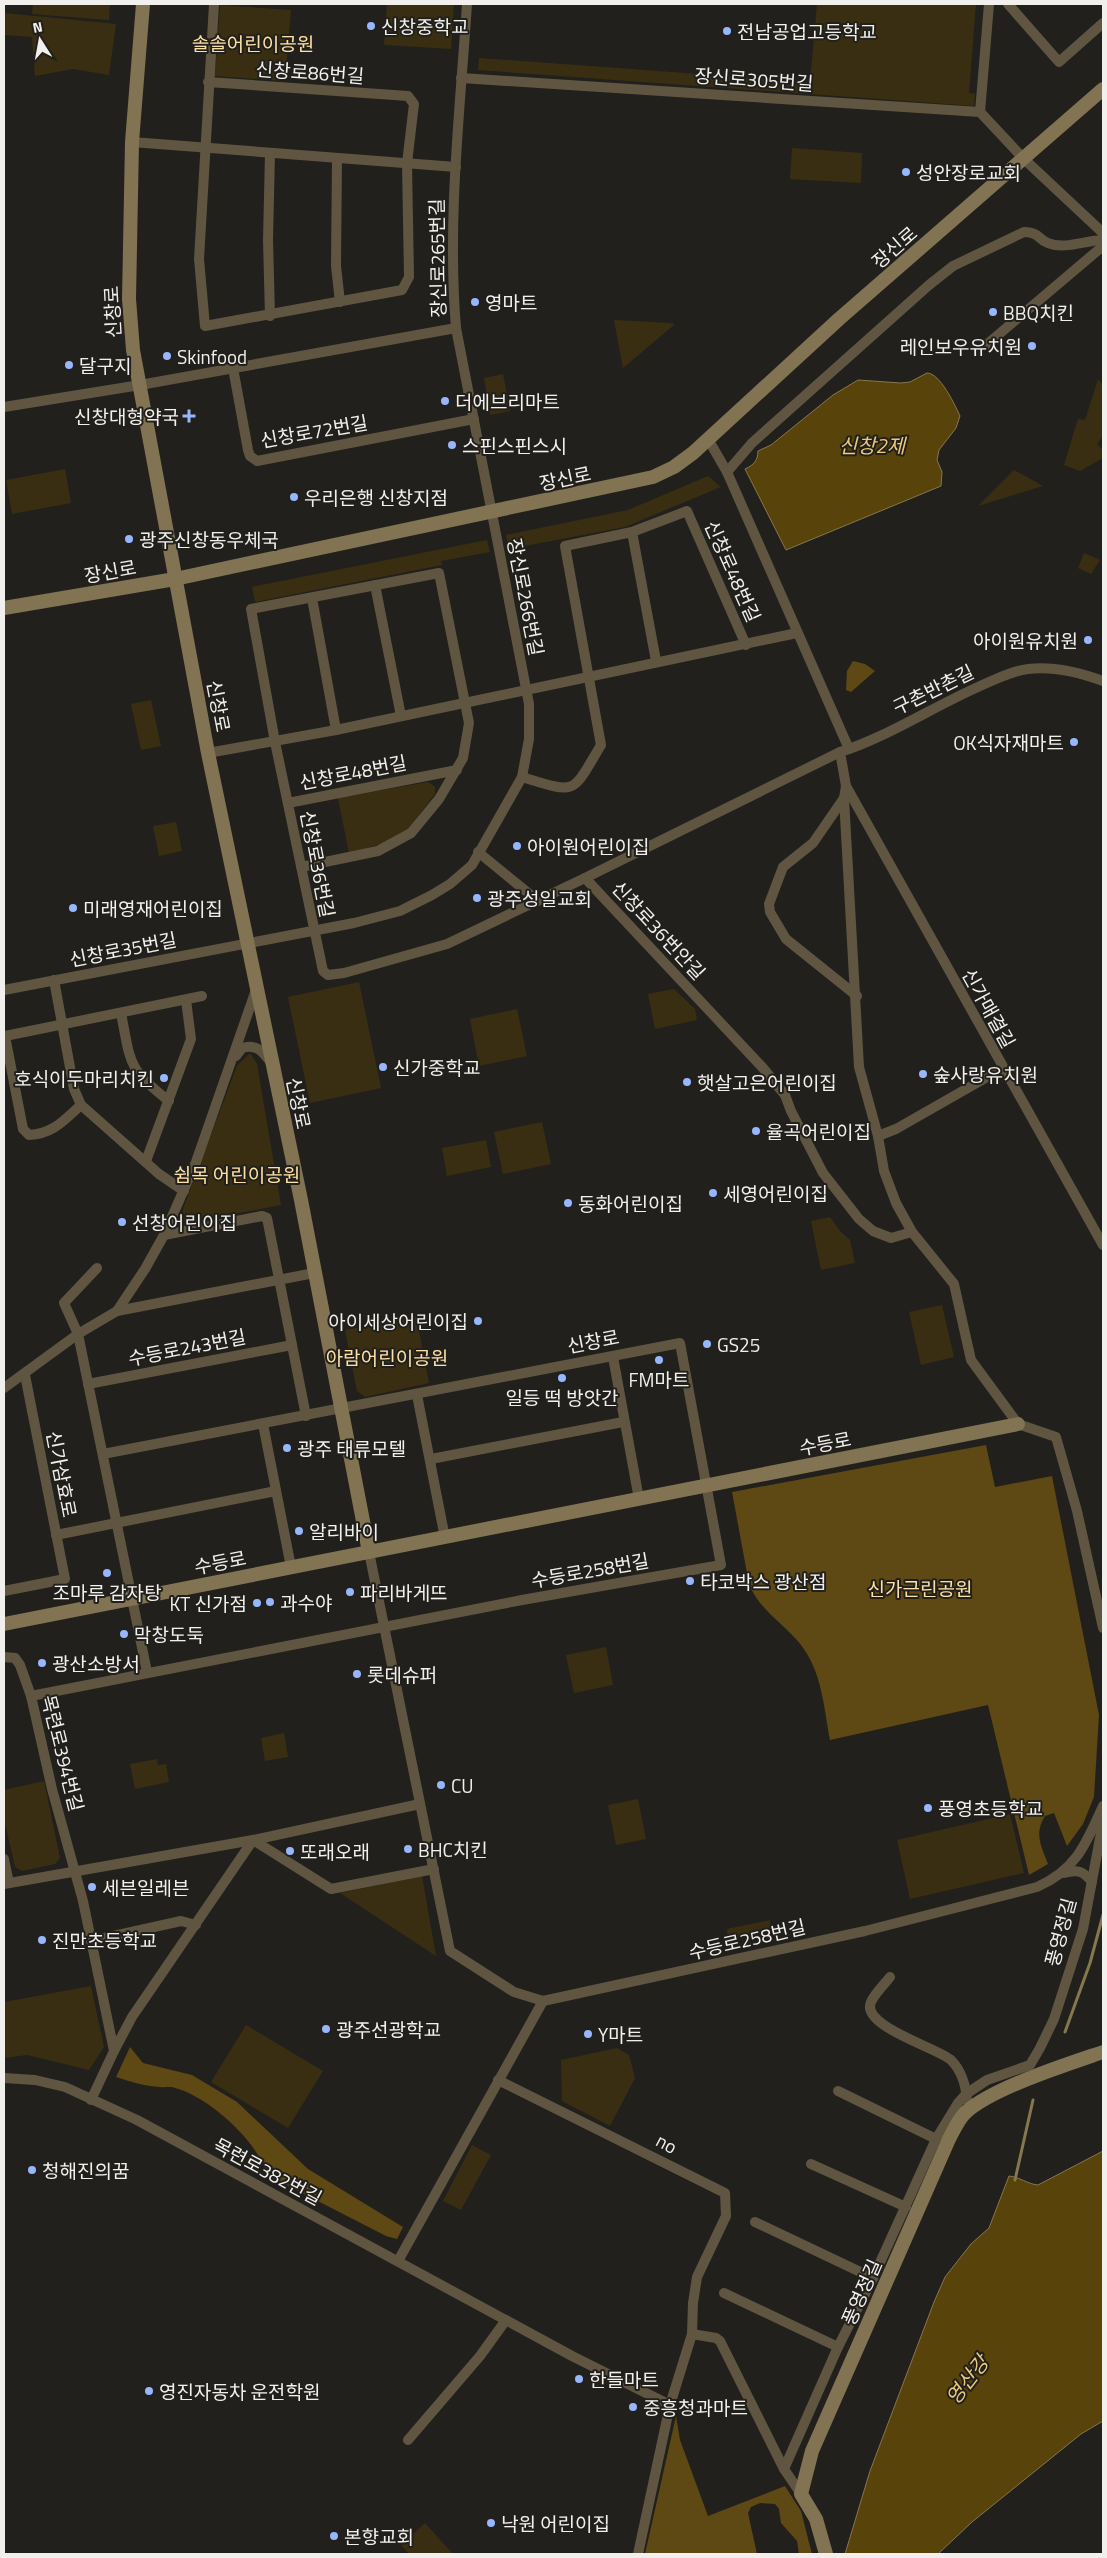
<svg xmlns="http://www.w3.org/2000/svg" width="1107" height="2558" font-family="'Titillium Web','Noto Sans KR',sans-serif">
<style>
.green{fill:#3a2e12}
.forest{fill:#5e4813}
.water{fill:#58430b;stroke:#86774f}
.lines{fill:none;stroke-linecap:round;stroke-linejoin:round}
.stream{stroke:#86774f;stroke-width:3}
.street{stroke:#5f5541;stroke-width:10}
.secondary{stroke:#827352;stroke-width:14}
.poi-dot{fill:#96b6fd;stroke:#22201c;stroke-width:2}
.labels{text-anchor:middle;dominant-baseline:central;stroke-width:4;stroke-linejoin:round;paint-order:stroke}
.poi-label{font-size:19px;fill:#f1f0ed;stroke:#22201c;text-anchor:start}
.park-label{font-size:19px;fill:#fde0a3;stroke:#22201c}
.street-label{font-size:19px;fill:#f1f0ed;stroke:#22201c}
.water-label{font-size:20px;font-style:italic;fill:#edc97c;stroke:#22201c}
</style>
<rect width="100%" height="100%" fill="#22201c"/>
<g class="green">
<path d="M33,4H110L109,20L32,14Z"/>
<path d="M387,4H454L451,49L384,45Z"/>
<path d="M817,4H976L969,93L975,94L974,106L478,70L479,58L810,82Z"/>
<path d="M220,5L291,10L285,81L215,76Z"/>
<path d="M4,13L116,24L109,75L73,69L35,76L32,37L4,35Z"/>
<path d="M792,148L862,153L861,183L790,179Z"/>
<path d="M614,320L670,323L675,324L623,368Z"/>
<path d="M503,374L510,411L490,415L484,378Z"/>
<path d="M1098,379L1103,385V436L1097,444L1103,450V458L1080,471L1064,465L1078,419L1085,420Z"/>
<path d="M65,469L71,503L12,514L6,480Z"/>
<path d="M1014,470L1043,486L978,506Z"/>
<path d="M708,476L721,487L625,527L509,549L506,535L628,510Z"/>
<path d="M487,540L490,552L441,561L442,565L255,602L252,587Z"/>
<path d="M1084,553L1100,560L1091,574L1078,568Z"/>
<path d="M151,700L161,746L141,750L131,704Z"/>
<path d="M428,782L435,787V794L408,829L385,843L349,853L338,798Z"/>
<path d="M176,822L182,851L159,856L153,826Z"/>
<path d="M359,982L381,1088L310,1103L288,997Z"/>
<path d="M674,989L695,1009L697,1020L655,1029L648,994Z"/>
<path d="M517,1009L527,1056L479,1066L470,1019Z"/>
<path d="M250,1053L257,1064L281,1205L192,1222L181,1221L183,1209L237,1066Z"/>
<path d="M542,1122L551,1164L503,1174L494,1132Z"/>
<path d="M486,1140L491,1167L447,1176L442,1148Z"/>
<path d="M830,1217L840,1231L850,1240L855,1263L821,1270L811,1221Z"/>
<path d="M942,1305L954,1357L921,1365L909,1312Z"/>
<path d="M416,1316L429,1383L365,1397L357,1391L345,1330Z"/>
<path d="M606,1647L613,1685L574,1693L566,1655Z"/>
<path d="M284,1733L288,1757L265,1761L261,1738Z"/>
<path d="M157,1759L158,1765L166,1764L169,1782L135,1789L130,1764Z"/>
<path d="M44,1781L60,1858L55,1864L22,1871L15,1867L4,1819V1790Z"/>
<path d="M638,1799L646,1839L616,1845L608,1805Z"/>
<path d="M1010,1814L1024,1873L910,1899L897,1840Z"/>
<path d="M422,1876L436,1956L340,1893Z"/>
<path d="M770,1920L771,1931L728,1939L727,1929Z"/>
<path d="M91,1986L104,2047L89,2070L27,2055L4,2058V2002Z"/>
<path d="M246,2025L323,2071L288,2128L211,2082Z"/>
<path d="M617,2048L629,2055L635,2078L610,2126L562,2101L561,2060Z"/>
<path d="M472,2145L491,2155L461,2210L443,2201Z"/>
<path d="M425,2523L453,2554H409L401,2545Z"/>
</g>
<g class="forest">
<path d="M853,661L865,664L875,671L851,692L846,690L847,671Z"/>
<path d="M986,1445L995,1487L1052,1476L1099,1715L1094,1797L1083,1824L1067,1846L1054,1813L1045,1816C1034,1834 1041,1845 1048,1864L1029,1875L988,1705L830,1740C824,1708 822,1672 801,1645C784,1623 759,1610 749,1584L732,1492Z"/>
<path d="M130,2047L143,2063L192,2075L237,2102L308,2169L403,2227L397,2239L386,2236L267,2175C258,2141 209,2097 175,2088C171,2086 165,2088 160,2087C144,2086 131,2082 116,2077Z"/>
<path d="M676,2416L680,2440L708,2516L785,2486L801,2511L812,2554H799L797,2541L781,2523L779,2509L775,2504L760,2503L751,2507L748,2513L757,2554H645Z"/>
</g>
<g class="water">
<path d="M927,373C940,373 955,405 960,416L956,428L939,450L937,460L942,472L941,486L786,550L745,469C754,465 758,460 758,451L771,445L833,395L858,380L901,383L910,382Z"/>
<path d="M1103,2151V2421L1081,2434L972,2522L938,2554H845L870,2471L934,2302L945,2277L971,2244L989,2228L1009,2176C1020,2177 1027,2184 1038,2185Z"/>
</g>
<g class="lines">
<g class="stream">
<path d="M1065,2032L1090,1963L1103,1915"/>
<path d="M1015,2180L1033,2100"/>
</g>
<g class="street">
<path d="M1008,4L1059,62L1103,23"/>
<path d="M461,78L980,112L1024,159L1103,233"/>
<path d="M208,82L408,96L414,104L407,163L409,277L402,290L205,326L199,259L214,4"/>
<path d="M980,112L989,4"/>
<path d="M132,142L456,167"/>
<path d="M270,153L268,240L270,316"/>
<path d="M337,158L336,266L340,302"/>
<path d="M985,346L1103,246"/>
<path d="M233,368L248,450L250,456L257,461L474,419"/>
<path d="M4,407L140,385L456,328"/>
<path d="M708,439L727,472L849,749"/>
<path d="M727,472L752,443L929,285L953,266L1024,232C1041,233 1037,239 1048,243C1064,250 1087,240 1103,240"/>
<path d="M632,532L656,661"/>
<path d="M375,585L401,716"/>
<path d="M312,598L336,730"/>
<path d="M840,752L846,786L844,798L859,1067L878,1136L884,1171L896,1203L912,1232L954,1284L971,1360L1018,1424L1056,1437L1077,1511L1103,1628"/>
<path d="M208,753L336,730L797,633"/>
<path d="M522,777C578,794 571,795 601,745L565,546L632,532L687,511L746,645"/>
<path d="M846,786L1103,1245"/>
<path d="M844,798L813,843L783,867L769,904L770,912L786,939L857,996"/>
<path d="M288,803L457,770"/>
<path d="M478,852L538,901"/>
<path d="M301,867L378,851L411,833L439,799L463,758L469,723L439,573L251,609L275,742L323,971L328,975L344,973L447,944L585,878L763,1068L785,1095L791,1111L823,1173L859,1219L873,1231L891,1238L912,1232"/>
<path d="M585,878L840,752C885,738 933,707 978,687C994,680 1011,671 1028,669C1052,666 1081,673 1103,681"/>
<path d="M54,980L74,1089L81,1105L159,1174L184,1191"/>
<path d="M4,990L354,923L400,911L432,895L450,884L472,865L522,777L529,739V704L456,328C447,220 460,112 467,4"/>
<path d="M121,1013C131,1064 127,1068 169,1101"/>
<path d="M236,1056L242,1048C257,1043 264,1053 272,1064"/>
<path d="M81,1105C64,1120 53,1134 29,1135L23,1129L5,1036L202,996"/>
<path d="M878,1136L896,1129L1003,1068"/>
<path d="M146,1161L191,1039L186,1000"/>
<path d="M164,1235L262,1216L267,1218L306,1416"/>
<path d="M97,1268L64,1303L78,1334L147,1672"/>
<path d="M117,1311L314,1273"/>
<path d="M613,1357L639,1499"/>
<path d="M88,1384L292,1345"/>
<path d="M4,1388L78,1334L117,1311L145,1269L164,1235L196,1162L257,987"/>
<path d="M417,1395L445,1538"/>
<path d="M263,1424L291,1567"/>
<path d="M431,1459L623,1422"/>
<path d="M56,1535L276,1491"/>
<path d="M369,1552L450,1951L514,1992L543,2001L865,1931L1037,1887C1076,1870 1086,1844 1103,1806"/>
<path d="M4,1591L65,1579L25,1375"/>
<path d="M4,1657L15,1658L20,1665L31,1696L52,1789L83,1901L114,2051L91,2100"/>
<path d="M31,1696L522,1600L721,1565L680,1343L103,1454"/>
<path d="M4,1859L9,1883"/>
<path d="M1064,1873C1078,1869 1083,1871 1092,1882"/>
<path d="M4,1884L253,1840L420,1804"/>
<path d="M91,1941L181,1921L196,1925"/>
<path d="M890,1977C884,1985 875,1993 871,2002C860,2026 938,2048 951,2060C961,2070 966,2086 967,2100"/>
<path d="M114,2051L132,2017L253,1840L331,1889L434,1869"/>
<path d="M4,2078L35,2080L65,2087L137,2120L572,2356L670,2405"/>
<path d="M498,2080L725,2193L726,2216L697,2277L693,2303L692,2334L670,2405L638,2554"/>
<path d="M838,2091L936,2139"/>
<path d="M811,2164L906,2207"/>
<path d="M755,2222L873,2278"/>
<path d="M398,2261L543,2001"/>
<path d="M724,2293L838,2347"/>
<path d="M692,2334L716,2338L720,2341L784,2469L801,2494"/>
<path d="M408,2440L480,2356L506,2320"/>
<path d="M784,2469L838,2347L873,2278L936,2139L958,2103L966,2094L987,2080L1030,2065L1040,2048L1054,2019L1083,1929L1103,1822"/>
</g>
<g class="secondary">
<path d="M143,4L132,142L129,299L133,350L208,753L301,1200L369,1552"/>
<path d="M4,608L175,579L653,477L674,467L693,453L839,319L1103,89"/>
<path d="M4,1624L1018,1424"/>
<path d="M826,2554L816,2519L801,2494L812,2451L949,2139C954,2130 958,2120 965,2113C992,2088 1068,2064 1103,2052"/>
</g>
</g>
<g class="poi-dot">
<circle cx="371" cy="26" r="5"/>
<circle cx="727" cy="31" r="5"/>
<circle cx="906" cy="172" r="5"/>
<circle cx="475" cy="302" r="5"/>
<circle cx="993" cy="312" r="5"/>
<circle cx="1032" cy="346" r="5"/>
<circle cx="167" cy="356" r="5"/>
<circle cx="69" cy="365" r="5"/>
<circle cx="445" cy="401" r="5"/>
<path d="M186.5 408.5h5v5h5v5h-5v5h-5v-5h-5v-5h5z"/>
<circle cx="452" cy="445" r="5"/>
<circle cx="294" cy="497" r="5"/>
<circle cx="129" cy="539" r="5"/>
<circle cx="1088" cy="640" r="5"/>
<circle cx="1074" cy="742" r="5"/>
<circle cx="517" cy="846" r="5"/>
<circle cx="477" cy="898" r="5"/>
<circle cx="73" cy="908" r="5"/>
<circle cx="383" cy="1067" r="5"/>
<circle cx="923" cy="1074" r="5"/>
<circle cx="164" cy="1078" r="5"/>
<circle cx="687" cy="1082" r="5"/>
<circle cx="756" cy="1131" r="5"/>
<circle cx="713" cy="1193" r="5"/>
<circle cx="568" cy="1203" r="5"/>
<circle cx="122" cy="1222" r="5"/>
<circle cx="478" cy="1321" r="5"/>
<circle cx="707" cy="1344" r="5"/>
<circle cx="659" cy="1360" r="5"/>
<circle cx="562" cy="1378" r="5"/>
<circle cx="287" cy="1448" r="5"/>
<circle cx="299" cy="1531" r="5"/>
<circle cx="107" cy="1573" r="5"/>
<circle cx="690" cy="1581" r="5"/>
<circle cx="350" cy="1592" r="5"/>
<circle cx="270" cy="1602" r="5"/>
<circle cx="257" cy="1603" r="5"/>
<circle cx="124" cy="1634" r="5"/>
<circle cx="42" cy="1663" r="5"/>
<circle cx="357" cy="1674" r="5"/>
<circle cx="441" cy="1785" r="5"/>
<circle cx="928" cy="1808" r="5"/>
<circle cx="408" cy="1849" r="5"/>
<circle cx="290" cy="1851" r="5"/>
<circle cx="92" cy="1887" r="5"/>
<circle cx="42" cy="1940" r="5"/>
<circle cx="326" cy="2029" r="5"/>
<circle cx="588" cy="2034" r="5"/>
<circle cx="32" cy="2170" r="5"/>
<circle cx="579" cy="2379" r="5"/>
<circle cx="149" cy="2391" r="5"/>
<circle cx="633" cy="2407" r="5"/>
<circle cx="491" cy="2523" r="5"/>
<circle cx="334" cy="2536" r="5"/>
</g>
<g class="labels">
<g class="poi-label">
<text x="381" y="26">신창중학교</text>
<text x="737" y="31">전남공업고등학교</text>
<text x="916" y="172">성안장로교회</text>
<text x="485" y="302">영마트</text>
<text x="1003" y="312">BBQ치킨</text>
<text x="1022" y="346" text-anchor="end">레인보우유치원</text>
<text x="177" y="356">Skinfood</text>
<text x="79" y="365">달구지</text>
<text x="455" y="401">더에브리마트</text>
<text x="179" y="416" text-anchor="end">신창대형약국</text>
<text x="462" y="445">스핀스핀스시</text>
<text x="304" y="497">우리은행 신창지점</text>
<text x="139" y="539">광주신창동우체국</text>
<text x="1078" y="640" text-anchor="end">아이원유치원</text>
<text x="1064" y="742" text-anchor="end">OK식자재마트</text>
<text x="527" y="846">아이원어린이집</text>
<text x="487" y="898">광주성일교회</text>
<text x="83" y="908">미래영재어린이집</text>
<text x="393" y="1067">신가중학교</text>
<text x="933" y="1074">숲사랑유치원</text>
<text x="154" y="1078" text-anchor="end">호식이두마리치킨</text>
<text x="697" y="1082">햇살고은어린이집</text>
<text x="766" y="1131">율곡어린이집</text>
<text x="723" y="1193">세영어린이집</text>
<text x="578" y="1203">동화어린이집</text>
<text x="132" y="1222">선창어린이집</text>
<text x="468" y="1321" text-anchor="end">아이세상어린이집</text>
<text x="717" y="1344">GS25</text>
<text x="659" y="1379" text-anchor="middle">FM마트</text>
<text x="562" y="1397" text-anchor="middle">일등 떡 방앗간</text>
<text x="297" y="1448">광주 태류모텔</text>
<text x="309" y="1531">알리바이</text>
<text x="700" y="1581">타코박스 광산점</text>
<text x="107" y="1592" text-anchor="middle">조마루 감자탕</text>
<text x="360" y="1592">파리바게뜨</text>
<text x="280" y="1602">과수야</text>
<text x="247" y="1603" text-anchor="end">KT 신가점</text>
<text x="134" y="1634">막창도둑</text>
<text x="52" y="1663">광산소방서</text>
<text x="367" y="1674">롯데슈퍼</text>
<text x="451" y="1785">CU</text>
<text x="938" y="1808">풍영초등학교</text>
<text x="418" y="1849">BHC치킨</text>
<text x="300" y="1851">또래오래</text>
<text x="102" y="1887">세븐일레븐</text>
<text x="52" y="1940">진만초등학교</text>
<text x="336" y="2029">광주선광학교</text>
<text x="598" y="2034">Y마트</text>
<text x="42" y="2170">청해진의꿈</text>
<text x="589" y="2379">한들마트</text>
<text x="159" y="2391">영진자동차 운전학원</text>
<text x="643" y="2407">중흥청과마트</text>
<text x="501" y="2523">낙원 어린이집</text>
<text x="344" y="2536">본향교회</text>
</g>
<g class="park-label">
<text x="253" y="43">솔솔어린이공원</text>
<text x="237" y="1174">쉼목 어린이공원</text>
<text x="387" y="1357">아람어린이공원</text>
<text x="920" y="1588">신가근린공원</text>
</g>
<g class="street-label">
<text transform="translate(310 72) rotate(4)">신창로86번길</text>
<text transform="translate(754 79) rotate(4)">장신로305번길</text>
<text transform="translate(894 247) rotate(-41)">장신로</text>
<text transform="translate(437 258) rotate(-91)">장신로265번길</text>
<text transform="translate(112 312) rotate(-93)">신창로</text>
<text transform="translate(314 431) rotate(-10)">신창로72번길</text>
<text transform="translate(565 478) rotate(-12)">장신로</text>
<text transform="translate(110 571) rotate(-10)">장신로</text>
<text transform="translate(733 571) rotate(66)">신창로48번길</text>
<text transform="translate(526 597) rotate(79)">장신로266번길</text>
<text transform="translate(933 689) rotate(-26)">구촌반촌길</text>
<text transform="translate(219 706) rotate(79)">신창로</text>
<text transform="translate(353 772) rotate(-11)">신창로48번길</text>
<text transform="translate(318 864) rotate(79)">신창로36번길</text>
<text transform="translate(659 930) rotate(47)">신창로36번안길</text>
<text transform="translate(123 949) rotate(-11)">신창로35번길</text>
<text transform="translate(989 1008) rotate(61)">신가매결길</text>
<text transform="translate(299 1103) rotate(78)">신창로</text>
<text transform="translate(593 1341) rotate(-11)">신창로</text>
<text transform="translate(187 1347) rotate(-11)">수등로243번길</text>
<text transform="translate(825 1443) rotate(-11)">수등로</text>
<text transform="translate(62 1474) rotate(79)">신가삼효로</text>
<text transform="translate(220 1562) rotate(-11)">수등로</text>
<text transform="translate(590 1570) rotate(-10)">수등로258번길</text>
<text transform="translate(63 1753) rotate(76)">목련로394번길</text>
<text transform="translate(1060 1932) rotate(-75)">풍영정길</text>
<text transform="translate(747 1939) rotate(-13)">수등로258번길</text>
<text transform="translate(667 2143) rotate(28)">no</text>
<text transform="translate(268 2171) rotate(28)">목련로382번길</text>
<text transform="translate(861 2292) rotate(-66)">풍영정길</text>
</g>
<g class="water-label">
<text x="872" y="445">신창2제</text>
<text transform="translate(967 2380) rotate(-52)">영산강</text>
</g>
</g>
<rect width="1107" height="2558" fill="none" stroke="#f1f0ed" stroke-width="10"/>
<g transform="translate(40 40) rotate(349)" stroke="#22201c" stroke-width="4" paint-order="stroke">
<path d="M0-4L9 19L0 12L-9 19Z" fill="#f1f0ed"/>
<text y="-8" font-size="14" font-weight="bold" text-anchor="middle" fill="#f1f0ed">N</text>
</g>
</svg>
